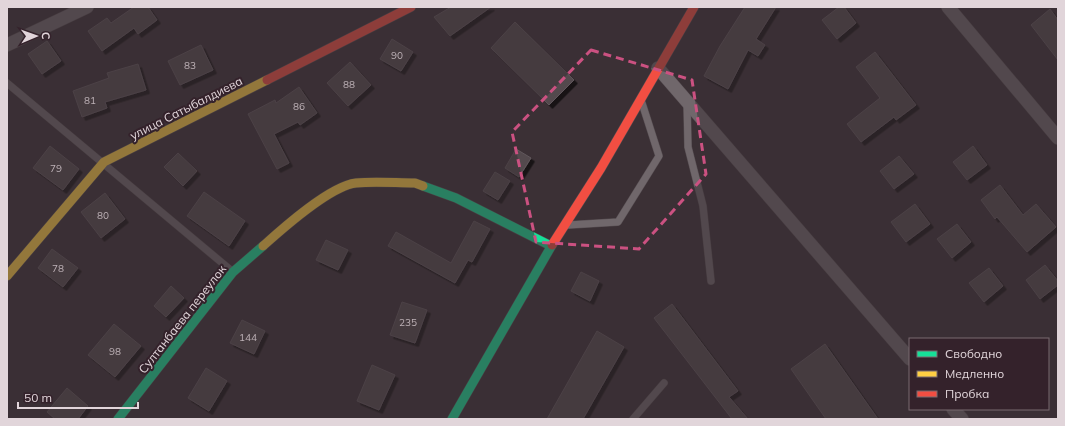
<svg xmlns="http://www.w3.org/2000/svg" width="1065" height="426" font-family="Mulish,sans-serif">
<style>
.building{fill:#534a4e;stroke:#60575b;filter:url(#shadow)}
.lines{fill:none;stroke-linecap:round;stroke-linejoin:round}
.lane-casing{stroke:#574e52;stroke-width:8}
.street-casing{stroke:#574e52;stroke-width:14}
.fast-casing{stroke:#574e52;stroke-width:10}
.slow-casing{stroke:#574e52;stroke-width:10}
.jam-casing{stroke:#574e52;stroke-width:10}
.lane{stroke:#70676b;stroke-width:7}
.street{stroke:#70676b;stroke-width:13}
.fast{stroke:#16e098;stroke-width:9}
.slow{stroke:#ffcf43;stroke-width:9}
.jam{stroke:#f24e42;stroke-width:9}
.marked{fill:none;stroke:#cb5181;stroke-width:3;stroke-dasharray:8 5;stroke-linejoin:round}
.labels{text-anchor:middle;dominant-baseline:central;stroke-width:4;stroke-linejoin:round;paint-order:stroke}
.number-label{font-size:10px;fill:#beb2b7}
.street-label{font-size:12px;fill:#e1d5da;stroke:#34222b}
</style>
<defs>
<filter id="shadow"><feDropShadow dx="3.5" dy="3.5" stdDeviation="0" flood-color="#0009"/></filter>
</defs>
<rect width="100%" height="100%" fill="#3b3035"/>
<g class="building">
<path d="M134,7H148L157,20L138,34L134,28L102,51L88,31L107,18L111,23Z"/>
<path d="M451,7H491L450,36L434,17Z"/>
<path d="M745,7H776L756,39L765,45L758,56L748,50L728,89L704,76L720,46Z"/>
<path d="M839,7H844L856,23L837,39L822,20Z"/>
<path d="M1050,9L1058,20V60L1031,25Z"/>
<path d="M515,22L574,80L549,105L491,48Z"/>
<path d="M392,39L413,52L401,71L380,59Z"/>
<path d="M47,41L61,61L42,74L28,54Z"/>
<path d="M201,45L213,70L180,85L168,61Z"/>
<path d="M875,52L916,105L896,120L894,117L861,142L847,124L880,98L856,67Z"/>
<path d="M350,62L371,85L348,106L327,83Z"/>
<path d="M138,64L146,90L105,102L107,108L82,117L73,91L109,78L107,73Z"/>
<path d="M299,87L317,113L300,125L298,122L274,134L289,163L277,169L248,114L275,100L276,103Z"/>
<path d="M50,146L79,169L63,190L33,168Z"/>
<path d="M973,146L987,165L967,180L953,162Z"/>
<path d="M516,149L531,158L519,177L505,168Z"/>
<path d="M178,153L197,171L183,186L164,167Z"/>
<path d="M899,156L914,174L894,189L880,171Z"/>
<path d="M495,172L510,181L498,200L483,191Z"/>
<path d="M1000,185L1023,215L1036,204L1056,227L1027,252L997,217L995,219L981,200Z"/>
<path d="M204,192L245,221L229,246L187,216Z"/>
<path d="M105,193L125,219L101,238L81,212Z"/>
<path d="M915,204L930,224L906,242L891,222Z"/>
<path d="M474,221L490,229L472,262L468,260L455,283L388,246L396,232L451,263Z"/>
<path d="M957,224L971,242L952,258L937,239Z"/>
<path d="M326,240L348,250L338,270L316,260Z"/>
<path d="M52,249L78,268L63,287L38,268Z"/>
<path d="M1045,265L1058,281V285L1040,299L1026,280Z"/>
<path d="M989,268L1003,286L984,302L969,283Z"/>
<path d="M581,272L599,281L590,301L571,291Z"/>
<path d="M171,286L184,298L166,317L154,306Z"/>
<path d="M402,302L427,310L415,343L390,335Z"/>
<path d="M672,304L738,391L729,397L748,419H732L654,318Z"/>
<path d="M242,320L265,331L254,354L230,343Z"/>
<path d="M114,324L141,346L115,377L88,355Z"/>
<path d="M597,331L624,347L583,419H547Z"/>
<path d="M825,344L878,419H826L791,369Z"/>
<path d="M372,365L395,375L379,410L357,401Z"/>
<path d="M206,368L227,381L209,411L188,398Z"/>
<path d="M67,388L88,406L78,419H55L47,412Z"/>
</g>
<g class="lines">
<defs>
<g id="lane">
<path d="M7,83L233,272"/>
<path d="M687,103L688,147L703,206L711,281"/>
<path d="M568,225L618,222L659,156L642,103"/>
<path d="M633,419L664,383"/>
</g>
<g id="street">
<path d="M948,7L1058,138"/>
<path d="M7,45L87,7"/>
<path d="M658,68L910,359"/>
<path d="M953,409L962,419"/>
</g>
<g id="fast">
<path d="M423,186L456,198L551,246"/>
<path d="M118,419L233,272L263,246"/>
<path d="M452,419L552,245"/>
</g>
<g id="slow">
<path d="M263,246C283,228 330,186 356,183C375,181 396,183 415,183L423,186"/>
<path d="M7,276L104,162L267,80"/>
</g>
<g id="jam">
<path d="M267,80L411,7"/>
<path d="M552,245L601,168L694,7"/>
</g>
</defs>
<use href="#lane" class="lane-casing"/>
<use href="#street" class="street-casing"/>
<use href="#fast" class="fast-casing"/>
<use href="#slow" class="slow-casing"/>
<use href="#jam" class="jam-casing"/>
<use href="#lane" class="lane"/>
<use href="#street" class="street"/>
<use href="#fast" class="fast"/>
<use href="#slow" class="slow"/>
<use href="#jam" class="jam"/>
</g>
<path d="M0 0H1065V426H0ZM591,50L692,80L706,174L639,249L536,242L512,132Z" fill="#3b3035" fill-opacity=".55" fill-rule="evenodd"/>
<path class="marked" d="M591,50L692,80L706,174L639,249L536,242L512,132Z"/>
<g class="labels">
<g class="number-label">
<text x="397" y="55">90</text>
<text x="190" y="65">83</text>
<text x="349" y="84">88</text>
<text x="90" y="100">81</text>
<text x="299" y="106">86</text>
<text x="56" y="168">79</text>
<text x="103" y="215">80</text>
<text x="58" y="268">78</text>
<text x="408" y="322">235</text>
<text x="248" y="337">144</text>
<text x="115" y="351">98</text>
</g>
<g class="street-label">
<text transform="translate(186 108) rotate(-27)">улица Сатыбалдиева</text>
<text transform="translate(182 319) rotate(-52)">Султанбаева переулок</text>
</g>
</g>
<rect width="1065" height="426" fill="none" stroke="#e1d5da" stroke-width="16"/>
<rect x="909" y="338" width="140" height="72" fill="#34222b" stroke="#796a71"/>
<rect x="917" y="351" width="20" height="6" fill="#16e098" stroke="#796a71"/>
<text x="945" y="358" font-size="12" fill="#e1d5da">Свободно</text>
<rect x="917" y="371" width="20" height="6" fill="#ffcf43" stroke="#796a71"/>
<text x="945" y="378" font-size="12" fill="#e1d5da">Медленно</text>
<rect x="917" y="391" width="20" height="6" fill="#f24e42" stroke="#796a71"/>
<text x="945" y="398" font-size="12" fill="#e1d5da">Пробка</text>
<g transform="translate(36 36) rotate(88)" stroke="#34222b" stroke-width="3" paint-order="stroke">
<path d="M0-3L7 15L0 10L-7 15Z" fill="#e1d5da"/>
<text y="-6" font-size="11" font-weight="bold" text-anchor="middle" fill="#e1d5da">С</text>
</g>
<path d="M18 402v6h120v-6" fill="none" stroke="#e1d5da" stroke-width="2"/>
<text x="24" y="402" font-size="12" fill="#e1d5da" stroke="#34222b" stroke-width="3" paint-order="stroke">50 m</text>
</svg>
